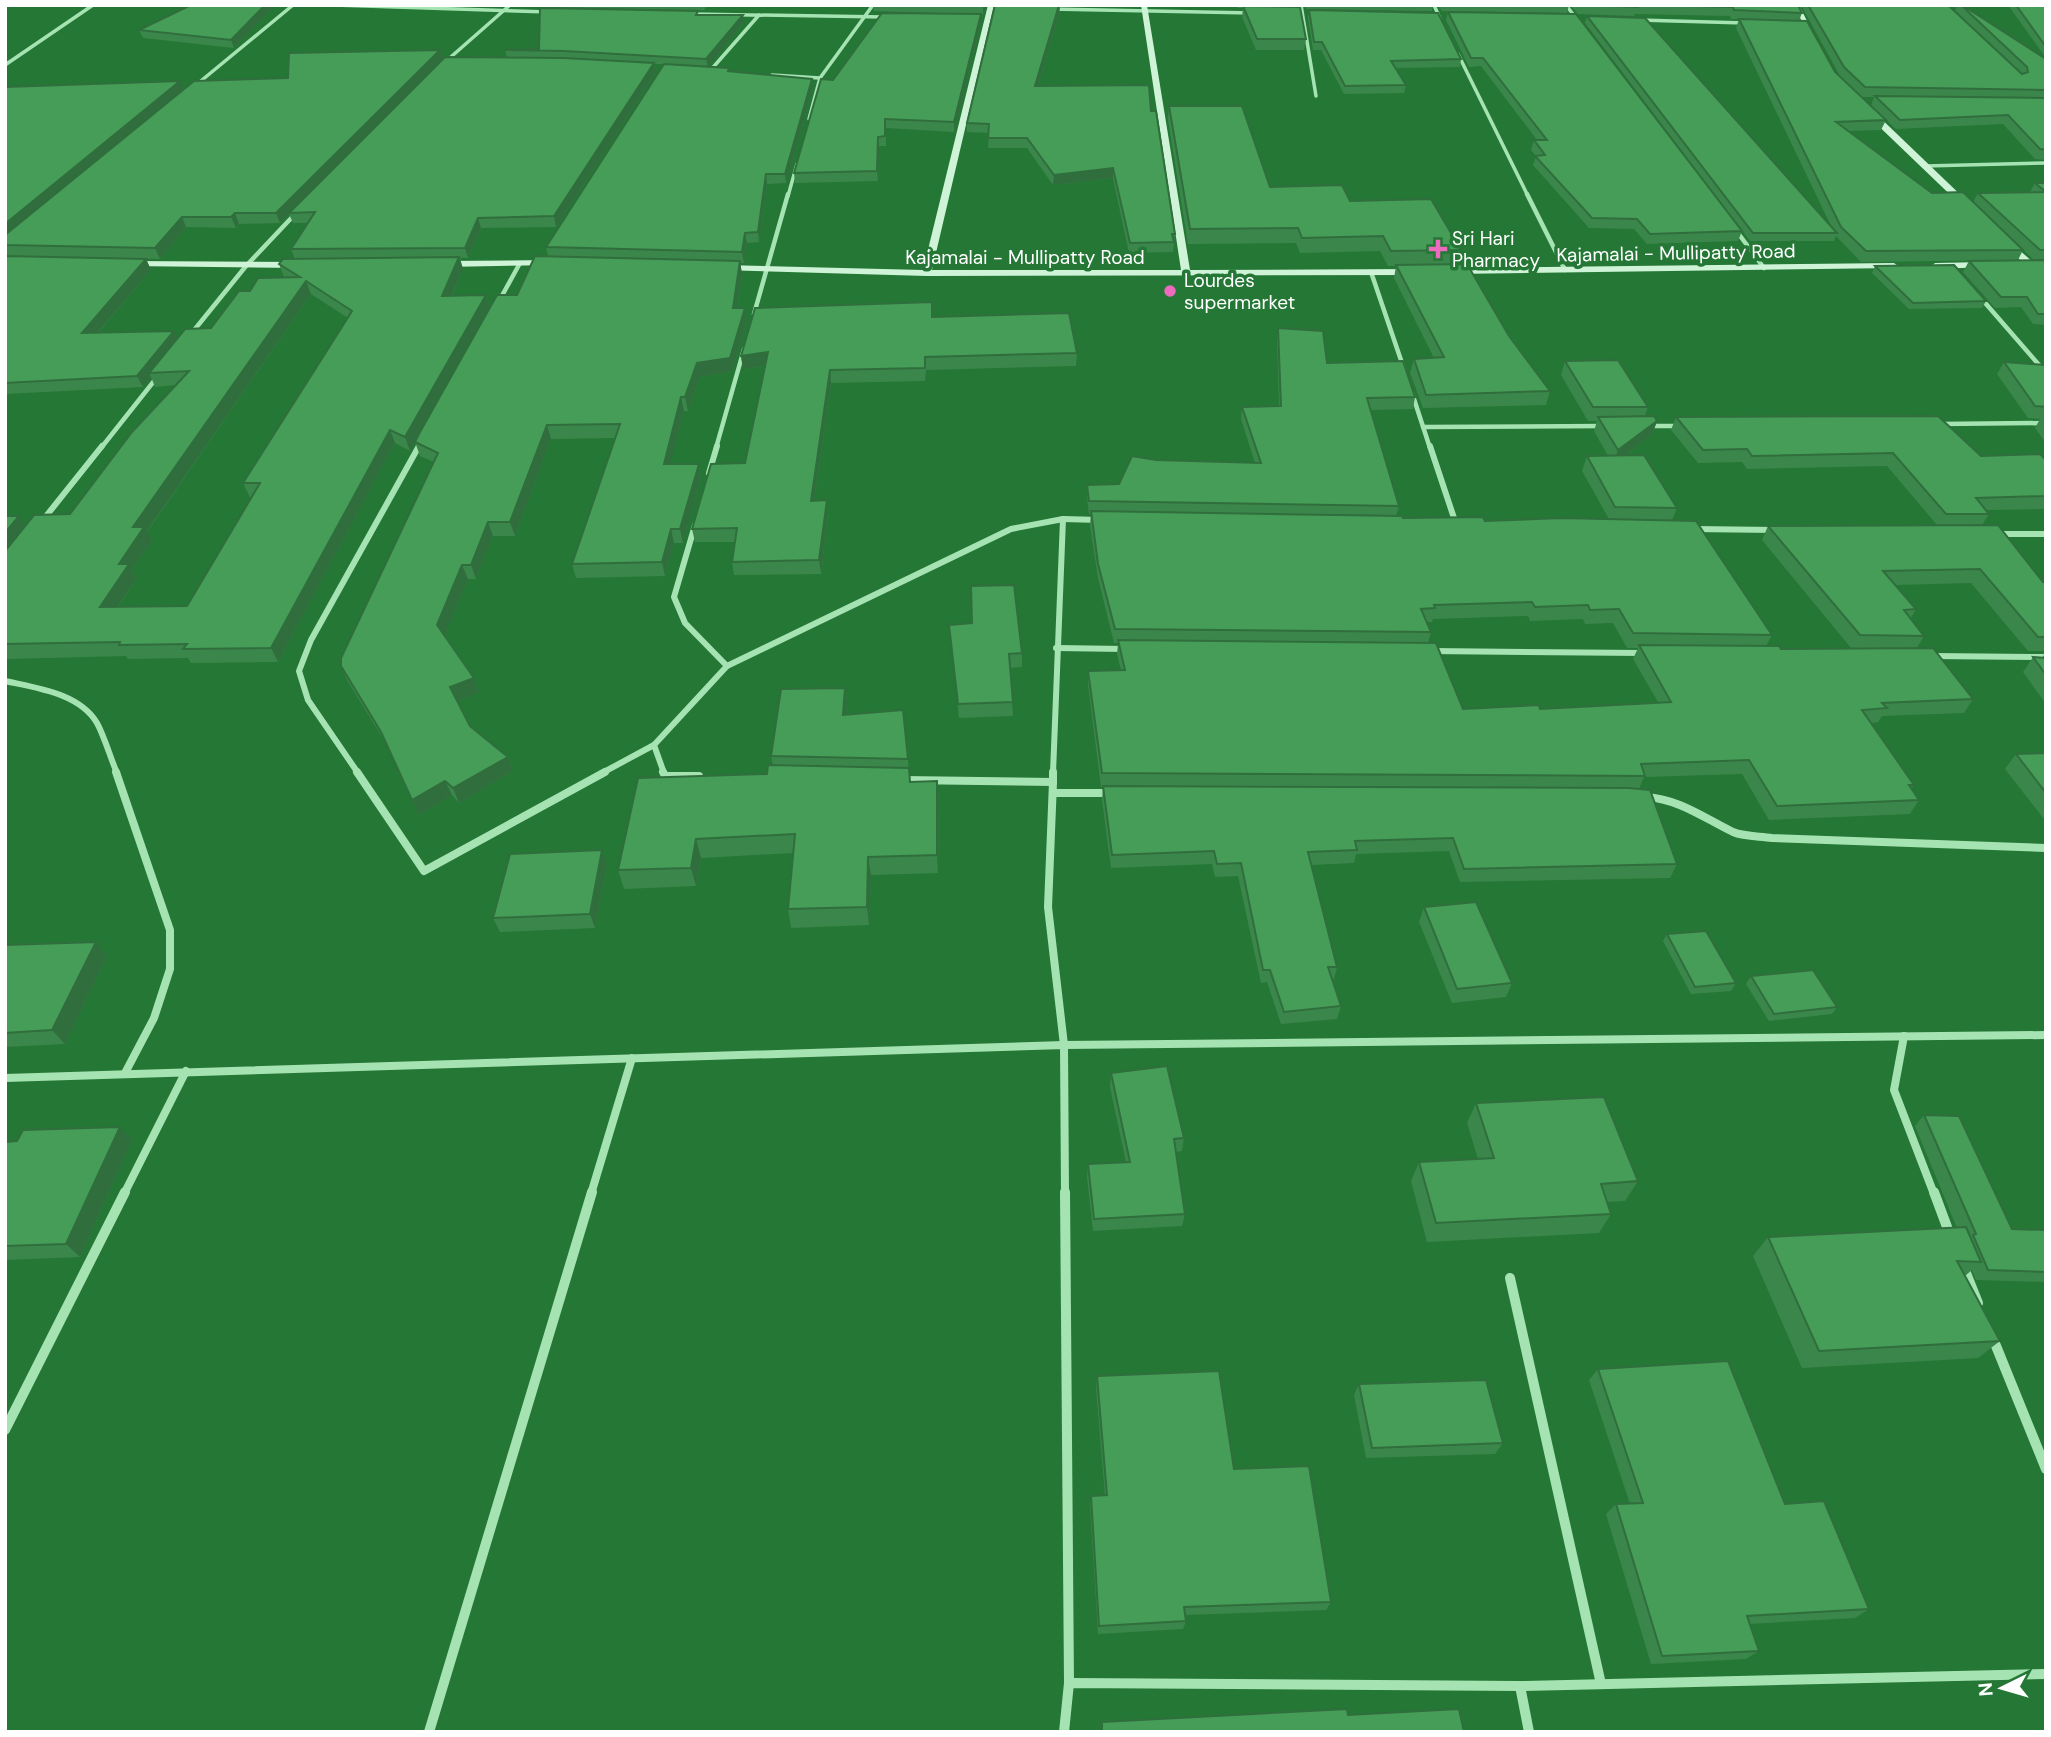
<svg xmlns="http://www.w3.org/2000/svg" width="2051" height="1737" font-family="'DM Sans',sans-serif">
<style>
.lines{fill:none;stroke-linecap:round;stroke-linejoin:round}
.street-far4{stroke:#a6e3b2;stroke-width:3.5}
.street-far3{stroke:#a6e3b2;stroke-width:4.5}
.street-far2{stroke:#a6e3b2;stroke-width:6}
.street-far1{stroke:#a6e3b2;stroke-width:8}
.street{stroke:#a6e3b2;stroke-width:10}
.secondary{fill:#cff3d7;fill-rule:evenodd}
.wall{fill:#3b874b;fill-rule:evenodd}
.shaded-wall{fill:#306e3d}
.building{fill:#459d57;stroke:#306e3d;stroke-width:2;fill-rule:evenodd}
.poi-dot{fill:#ec6bbe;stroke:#257736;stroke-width:2.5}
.labels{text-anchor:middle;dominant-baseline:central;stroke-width:7;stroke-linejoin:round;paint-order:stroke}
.far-poi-label{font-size:19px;fill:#fff;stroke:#257736;text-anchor:start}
.far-street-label{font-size:19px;fill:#fff;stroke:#257736}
</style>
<rect width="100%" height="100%" fill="#257736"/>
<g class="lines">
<g class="street-far4">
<path d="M334,5L549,12"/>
<path d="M1301,5L1316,96"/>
<path d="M1434,5L1440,19"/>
<path d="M1566,5L1578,21"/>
<path d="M1050,9L1252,13"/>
<path d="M691,14L885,17"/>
<path d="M1638,20L1745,23"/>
<path d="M1458,54L1528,196"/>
<path d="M444,63L510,5"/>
<path d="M5,65L93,5"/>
<path d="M709,72L759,15"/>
<path d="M772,75L820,78"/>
<path d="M196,85L293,5"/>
<path d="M809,119L820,78L873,5"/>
<path d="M1925,166L2046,163"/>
<path d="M788,196L797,164"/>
</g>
<g class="street-far3">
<path d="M1527,194L1565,270"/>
<path d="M1735,229L1764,268"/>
<path d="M1371,272L1404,369"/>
<path d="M1980,297L2046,373"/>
<path d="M498,303L520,263"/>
<path d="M754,314L788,194"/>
<path d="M191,334L246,266L296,213"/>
<path d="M1412,393L1430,448"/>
<path d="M1939,424L2046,423"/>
<path d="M1648,426H1682"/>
<path d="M1423,427L1605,426"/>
<path d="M101,448L158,376"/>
<path d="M418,448L421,442"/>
<path d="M716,448L744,349"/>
</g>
<g class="street-far2">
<path d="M1430,446L1456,524"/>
<path d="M709,473L717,446"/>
<path d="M1063,519L1100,520"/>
<path d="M43,520L102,446"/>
<path d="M695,525L674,597L685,623L727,666L1011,529L1063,519L1053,773"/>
<path d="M1693,529L1776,530"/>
<path d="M1997,534H2046"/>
<path d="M1056,648L1125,649"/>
<path d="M1430,651L1643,653"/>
<path d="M1931,656L2046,657"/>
<path d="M5,681C36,688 79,693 97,723C105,738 110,757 117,773"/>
<path d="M358,773L308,700L299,671L311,640L419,446"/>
<path d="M602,773L654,745"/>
<path d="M664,773L654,745L727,666"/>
</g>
<g class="street-far1">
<path d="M116,772L170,930V969L154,1018L125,1073"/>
<path d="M357,772L424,871L605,772"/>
<path d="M663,772L665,776H699"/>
<path d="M903,780L1053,782V772"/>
<path d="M1053,782L1048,907L1064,1045L2046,1035"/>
<path d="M1053,793H1112"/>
<path d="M1646,797C1679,799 1704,818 1733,832C1745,837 1760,836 1772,838L2046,848"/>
<path d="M1904,1036L1894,1090L1934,1194"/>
<path d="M5,1078L1064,1045L1065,1194"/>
<path d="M124,1194L186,1071"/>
<path d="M591,1194L632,1058"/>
</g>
<g class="street">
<path d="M1065,1192L1069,1683"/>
<path d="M1934,1192L1950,1235"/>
<path d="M1964,1268L1978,1303"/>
<path d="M1510,1278L1601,1684"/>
<path d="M1992,1336L2046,1469"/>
<path d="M5,1430L125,1192"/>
<path d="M1520,1686L2046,1674"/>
<path d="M429,1732L592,1192"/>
<path d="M1064,1732L1069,1683L1520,1686L1529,1732"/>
</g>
<g class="secondary">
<path d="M988,5H994L932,270H1181L1141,5H1147L1190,270L1414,269L1418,272L1414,275L927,276L721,270V266L724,265L923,270Z"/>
<path d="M1793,5H1799L1816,39L1811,38Z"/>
<path d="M1866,110H1872L1969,203V207H1963L1866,114Z"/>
<path d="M2003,241H2009L2034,263V267H2028L2003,245Z"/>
<path d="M550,260L554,263L553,265L444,267L440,264L444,261Z"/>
<path d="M126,261L298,262L302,265L298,268L129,266L126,265Z"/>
<path d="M1985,262L1988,263V267L1935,269L1931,266L1935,263Z"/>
<path d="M1894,263L1898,266L1897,268L1452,274L1448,271L1452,268Z"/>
</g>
</g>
<g class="wall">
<path d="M191,5H275L234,48L143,38L139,30Z"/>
<path d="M541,5H707L704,10L542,7Z"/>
<path d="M873,5H987L983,15L981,14V23L954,132L886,128V146H879L878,181L795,183L794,173L833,80L973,14L874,11Z"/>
<path d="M1060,5L1059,14L1038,86L1151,111L1175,234L1173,252L1129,253L1113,178L1053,185L1027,148H988L989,133L967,132V123Z"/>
<path d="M1237,5H1298L1306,39L1304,50H1256L1242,17L1243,8H1238Z"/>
<path d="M1305,5H1433L1432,11L1306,9Z"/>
<path d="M1437,5H1569L1567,13L1442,11Z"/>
<path d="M1570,5H1798L1802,13L1799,21L1835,72L1886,120L1881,130L1849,131L1932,193L1973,202L1978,193L2030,192L2035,183H2046V259L2034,260L2023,250L2018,260L1861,262L1836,236L1834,241H1750L1585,23L1587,16L1831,226L1736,28L1739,19H1731L1730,16L1635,14L1634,16L1578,14Z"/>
<path d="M1801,5H1948L1955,12L1957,5H1962L2046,59V160L2035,159L2003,124L1896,129L1871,106L1874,97H1861L1840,76Z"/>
<path d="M2008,5H2046V58Z"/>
<path d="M1309,10L1461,59L1460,67L1396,68L1406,85L1404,93L1344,94L1321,50H1313L1308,18Z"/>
<path d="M1448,12L1742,231L1738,241L1647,244L1634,229L1589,228L1533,165L1536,156L1531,150L1534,140H1537L1481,66L1469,67L1446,20Z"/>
<path d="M699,15L744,22L708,67L729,68V71L813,88L786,183L767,184L759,242L747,243L744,263H740L742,274L737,308H745L747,321L732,371L700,377L688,411H684L670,464H699L701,478L683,543H674L665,576L576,578L572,564L615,438L551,439L515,536H493L476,579H468L444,636L474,678L479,692L458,701L470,726L508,757L513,771L459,803L452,795L419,815L387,745L347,680L341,666L434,462L420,456L415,442L417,439L410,451L395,443L278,662L191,663L188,658L128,659L126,656L5,659V516H19L25,526L70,514L176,385L155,387L151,377L143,387L5,394V87L180,81L183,90L288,78L440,50L443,59L507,58L505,50L539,49ZM654,64H664L546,247L548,256L517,295L490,308L486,295L452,296L463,269L460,258H468L481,228L556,227L655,73ZM289,214L293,223H309L291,249L295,259L279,264L284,277L286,278L250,291L211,328L177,339L98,333L151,270L146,259L55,257L160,259L186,227L236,228L239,224L280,223ZM311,294L348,318L243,483L250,497H252L187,606L118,607L137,578L132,570L152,541L147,532Z"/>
<path d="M1169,106L1270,187L1350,201L1461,250L1458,264L1550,391L1546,405L1423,408L1410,373L1414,359L1434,358L1394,278L1396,266H1388L1380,251L1300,253L1296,243L1188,244L1168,120Z"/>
<path d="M2046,260V325L2033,324L2021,307L1995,308L1963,272L1969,261Z"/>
<path d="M1875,266L1986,301L1982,308L1909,309L1872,273Z"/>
<path d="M933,317L1077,353L1076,366L926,370L925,381L831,383L814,500L828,514L821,574L734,575L732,562L735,542H695L692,529L745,463L765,366L743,369L741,356Z"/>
<path d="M1278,328L1327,363L1415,397L1413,409L1371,410L1399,506L1396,516L1403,518L1485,521L1609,519L1582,471L1587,456H1608L1594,431L1597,421H1588L1561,375L1565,361L1648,407L1645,416L1657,421L1652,435L1624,456L1677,508L1672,520L1772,635L1766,646L1781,649L1851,648L1762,540L1768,526L1937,525L1887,466L1747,469L1742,462L1698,463L1671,430L1676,417L1981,456L2046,460V509L1986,510L1989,514L1982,525L2043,582H2046V651H2028L1971,583L1895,585L1916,609L1911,618L1924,636L1917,648L1973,699L1964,713L1882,716L1878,722L1871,723L1914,785L1911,789L1919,800L1910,814L1769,820L1742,774L1644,777L1639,789L1677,864L1670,878L1460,882L1449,851L1356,854L1354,863L1311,865L1337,967L1334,979H1332L1341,1006L1337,1019L1281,1024L1267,982L1261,983L1238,876L1215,877L1212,864L1111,868L1102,800L1103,787H1101L1088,685V671L1121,670L1117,654L1118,643H1114L1098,578L1090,525L1091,514H1089L1087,497V485L1119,484L1156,460L1255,463L1241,419L1242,407L1279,406L1277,340ZM1528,616L1530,621L1583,619L1585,624L1613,623L1627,648H1638L1633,659L1658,702L1540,709H1463L1428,643L1431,632L1427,622H1432L1433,619Z"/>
<path d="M2004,362L2046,365V443L2035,428L2040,419L2028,418L1997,374Z"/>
<path d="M949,625L1022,653V667L1010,668L1013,716L959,718Z"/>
<path d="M2046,652V704L2023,672L2033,657L2042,658Z"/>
<path d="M845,688L847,703L846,714L903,710L910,782L937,781L939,800L938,873L871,875L869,925L791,928L788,909L793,853L701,858L696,886L624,889L618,870L767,774L773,766L771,756Z"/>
<path d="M2046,753V819H2044L2005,769L2016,754Z"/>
<path d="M607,865L595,928L500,932L493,918Z"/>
<path d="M1424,907L1512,983L1506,997L1452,1003L1419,922Z"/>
<path d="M1667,934L1736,983L1731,991L1691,994L1663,941Z"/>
<path d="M5,945L107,956L65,1044L5,1047Z"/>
<path d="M1751,976L1837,1007L1832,1014L1769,1021L1746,984Z"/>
<path d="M1111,1073L1184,1138L1182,1151L1176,1152L1185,1214L1182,1226L1093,1231L1087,1177L1088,1164L1126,1162L1110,1087Z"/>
<path d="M1476,1103L1638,1181L1625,1201L1607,1202L1611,1214L1599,1233L1427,1242L1411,1181L1419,1162L1478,1159L1467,1123Z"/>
<path d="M1924,1115L2012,1229L2046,1230V1282L1976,1280L1972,1270L1965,1276L2000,1341L1978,1358L1802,1368L1753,1256L1768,1237L1957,1228L1915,1126Z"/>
<path d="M132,1140L80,1257L5,1260V1142Z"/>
<path d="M1598,1369L1785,1504L1869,1609L1855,1618L1749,1624L1759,1651L1746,1659L1651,1664L1606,1514L1616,1504H1630L1589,1380Z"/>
<path d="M1097,1376L1234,1469L1331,1602L1326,1610L1185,1615L1186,1621L1183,1629L1098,1634L1090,1506L1091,1496H1105L1096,1388Z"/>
<path d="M1359,1384L1503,1443L1495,1454L1366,1458L1354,1395Z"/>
</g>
<g class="shaded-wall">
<path d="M265,5H275L234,48L231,40Z"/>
<path d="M983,5H987L983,15Z"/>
<path d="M1060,5L1059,14L1035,96V86Z"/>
<path d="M981,14V23L954,132V122Z"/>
<path d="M743,15L744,22L708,67L706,59Z"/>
<path d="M440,50L443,59L280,223L276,213Z"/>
<path d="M654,63L655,73L556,227L554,216Z"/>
<path d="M812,79L813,88L786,183L785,174Z"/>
<path d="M180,81L184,91L5,240V224Z"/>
<path d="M878,137L879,146L878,181L877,171Z"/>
<path d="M1113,168V178L1053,185L1054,175Z"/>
<path d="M766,174L767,184L759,242L758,232Z"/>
<path d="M235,213L239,224L236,228L231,217Z"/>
<path d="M182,217L186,227L160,259L155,248Z"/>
<path d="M478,218L481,228L468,258L465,248Z"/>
<path d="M745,233L747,243L744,263L742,252Z"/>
<path d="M459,257L463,269L446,309L442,296Z"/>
<path d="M146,259L151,270L88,344L82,333Z"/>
<path d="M740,261L742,274L735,321L733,308Z"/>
<path d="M306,281L311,294L147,531L152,541L132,570L137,578L108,621L100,607L119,564L133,527Z"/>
<path d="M486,295L490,308L410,451L405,437Z"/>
<path d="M745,308L747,321L732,371L700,377L688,411L685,397L697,363Z"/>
<path d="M174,331L179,342L149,373L151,377L143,387L137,376Z"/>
<path d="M768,352L770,365L743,369L741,356Z"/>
<path d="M830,370L831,383L812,514L811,501Z"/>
<path d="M681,397L684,411L667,478L664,464Z"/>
<path d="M1657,421L1652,435L1613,464L1618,450Z"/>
<path d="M547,425L551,439L515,536L510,522Z"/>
<path d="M390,430L395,443L278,662L271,648Z"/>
<path d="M699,464L701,478L683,543L680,529Z"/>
<path d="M827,500L828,514L821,574L819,560Z"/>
<path d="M19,516L28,530L5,558V533Z"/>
<path d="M488,522L493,536L476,579L471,565Z"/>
<path d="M671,529L674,543L665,576L662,562Z"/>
<path d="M462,565L468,579L443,639L437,625Z"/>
<path d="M474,678L479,692L456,702L450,687Z"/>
<path d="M845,688L847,703L845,729L843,715Z"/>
<path d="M508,757L513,771L459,803L453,788Z"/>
<path d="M445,781L452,795L419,815L412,800Z"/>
<path d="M937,781L939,800L938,873L937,855Z"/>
<path d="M696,839L701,858L696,886L691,868Z"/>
<path d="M602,850L607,865L595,928L590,914Z"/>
<path d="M868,857L871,875L869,925L867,907Z"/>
<path d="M96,942L107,956L65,1044L52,1030Z"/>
<path d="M120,1127L132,1140L80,1257L66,1244Z"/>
</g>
<g class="building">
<path d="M191,5H265L231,40L139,30Z"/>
<path d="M946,5H983V6Z"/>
<path d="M995,5H1059L1035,86L1149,85L1151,111H1156L1175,234H1172L1174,242L1130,243L1113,168L1054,175L1027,138H988L989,124L967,123Z"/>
<path d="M1582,5H1635L1637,7Z"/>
<path d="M1649,5H1798L1802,13L1734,10L1733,7Z"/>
<path d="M1808,5H1948L2022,74L2028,72L2027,67L1961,5H1962L2046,59V90L1865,87L1844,67Z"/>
<path d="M2016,5H2046V47Z"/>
<path d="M1243,6L1300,7L1306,39H1257Z"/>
<path d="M540,8L698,11L696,15H743L706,59L564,51L505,50L539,49Z"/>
<path d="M1309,10L1438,13L1461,59L1391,61L1406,85L1345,86L1322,42H1314Z"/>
<path d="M1448,12L1576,14L1742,231L1650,234L1637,219L1592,218L1535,156L1545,155L1534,140H1547L1483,58H1471Z"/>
<path d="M882,13L981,14L954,122L885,119V136L878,137L877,171L794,173L821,79L833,80Z"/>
<path d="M1587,16L1645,18L1837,233H1753Z"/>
<path d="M1739,19L1807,21L1835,72L1886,120L1836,122L1932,193L1963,192L2023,250L1866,251L1841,227Z"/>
<path d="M440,50L276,213H235L231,217H182L155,248L5,245V235L194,81L288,78L289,53Z"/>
<path d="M445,57L564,58L654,63L554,216L478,218L465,248L291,249L315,212L289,213Z"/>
<path d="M664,64L729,68L728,71L812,79L785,174H766L758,232L745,233L742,252L546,247Z"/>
<path d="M180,81L5,224V87Z"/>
<path d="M1875,96L2046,98V150L2040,149L2008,115L1900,120Z"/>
<path d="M1169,106H1242L1270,187L1342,185L1350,201L1431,199L1461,250L1391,251L1383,236L1302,238L1298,228L1190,229Z"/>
<path d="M2035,183H2046V250H2040L1978,193L2046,192Z"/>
<path d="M5,256L146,259L82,333L174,331L137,376L5,383Z"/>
<path d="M535,256L740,261L733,308H745L730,358L697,363L685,397H681L664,464H699L680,529H671L662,562L572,564L620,424L547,425L510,522H488L471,565H462L437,625L474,678L450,687L470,726L508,757L453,788L445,781L412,800L381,732L341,666V658L438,453L415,442L420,432L497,295H517Z"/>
<path d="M459,257L442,296L486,295L405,437L390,430L271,648L183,649L187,644L119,645L120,642L5,644V551L34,515L70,514L132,432L189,371L149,373L185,329L211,328L239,291H250L258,278L300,277L279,264L283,259ZM306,281L352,311L243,483H260L187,606L100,607L129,564H119L144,527H133Z"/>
<path d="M2046,260V314H2038L2027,297H2001L1969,261Z"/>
<path d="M1467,264L1509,336L1550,391L1426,395L1414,359L1444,357L1396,265Z"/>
<path d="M1954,265L1986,301L1913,303L1875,266Z"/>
<path d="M932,302V317L1069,313L1077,353L925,357V368L830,370L811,501L827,500L819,560L732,562L737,528L692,529L711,464L745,463L768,352L741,356L755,308Z"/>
<path d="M1278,328L1323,331L1327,363L1403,361L1415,397L1367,398L1399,506L1089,501L1087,485L1119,484L1132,456L1156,460L1261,463L1242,407L1281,406Z"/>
<path d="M1618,360L1648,407H1593L1565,361Z"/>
<path d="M2004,362L2046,365V407L2035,406Z"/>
<path d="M1654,416L1657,421L1618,450L1598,417Z"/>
<path d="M1938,416L1981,456L2040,454L2046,460V496L1976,498L1989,514H1946L1893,453L1752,456L1747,449L1703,450L1676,417Z"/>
<path d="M1644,455L1677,508L1615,507L1587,456Z"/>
<path d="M1091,511L1402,516L1403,518L1483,517L1485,521L1561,518L1696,521L1772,635L1633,633L1619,609L1590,610L1588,605L1535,607L1532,602L1434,605L1435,608L1421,609L1431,632L1115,629L1098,564Z"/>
<path d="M5,516H19L5,533Z"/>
<path d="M1998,525L2043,582H2046V637H2038L1980,569L1883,571L1916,609L1904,610L1924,636L1860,635L1768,526Z"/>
<path d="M1014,585L1022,653L1009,654L1013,702L958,704L949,625L972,623L971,586Z"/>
<path d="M1118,640L1436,643L1463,709L1539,705L1540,709L1671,702L1639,645L1779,646L1781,649L1933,648L1973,699L1882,703L1887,708L1862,710L1914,785H1909L1919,800L1777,806L1749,760L1641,764L1645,776L1102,773L1088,671L1125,670Z"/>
<path d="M2033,657L2046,658V675Z"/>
<path d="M845,688L843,715L903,710L908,759L771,756L781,689Z"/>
<path d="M2046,753V793L2016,754Z"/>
<path d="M768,765L909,768L910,782L937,781V855L868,857L867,907L788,909L795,834L696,839L691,868L618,870L638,778L767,774Z"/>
<path d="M1103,786L1629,788L1650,790L1677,864L1464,869L1453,838L1355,841L1357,850L1308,852L1337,967H1328L1341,1006L1284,1012L1270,970H1263L1241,863L1217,864L1214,851L1112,855Z"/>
<path d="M602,850L590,914L493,918L510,854Z"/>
<path d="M1476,902L1512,983L1457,989L1424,907Z"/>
<path d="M1706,931L1736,983L1695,987L1667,934Z"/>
<path d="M96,942L52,1030L5,1033V945Z"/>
<path d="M1813,970L1837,1007L1774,1014L1751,976Z"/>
<path d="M1167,1066L1184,1138L1174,1139L1185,1214L1094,1219L1088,1164L1130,1162L1111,1073Z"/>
<path d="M1604,1097L1638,1181L1601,1184L1611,1214L1436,1223L1419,1162L1494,1158L1476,1103Z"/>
<path d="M1924,1115L1959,1116L2012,1229L2046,1230V1272L1988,1270L1973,1235L1976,1234Z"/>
<path d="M120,1127L66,1244L5,1246V1142L17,1141L23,1130Z"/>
<path d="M1966,1227L1981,1262L1957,1261L2000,1341L1819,1351L1768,1237Z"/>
<path d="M1728,1361L1785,1504L1824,1501L1869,1609L1747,1616L1759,1651L1662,1656L1616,1504L1643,1503L1598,1369Z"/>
<path d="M1219,1371L1234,1469L1309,1466L1331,1602L1184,1607L1186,1621L1099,1626L1091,1496L1107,1495L1097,1376Z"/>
<path d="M1486,1380L1503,1443L1372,1448L1359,1384Z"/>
<path d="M1347,1709L1348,1715L1459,1709L1464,1732H1102V1722Z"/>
</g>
<g class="poi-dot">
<path d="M1434.5 238.5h7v7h7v7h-7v7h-7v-7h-7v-7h7z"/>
<circle cx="1170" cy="291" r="7"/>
</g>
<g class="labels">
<g class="far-poi-label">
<text x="1452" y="238">Sri Hari<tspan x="1452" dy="22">Pharmacy</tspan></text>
<text x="1184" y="280">Lourdes<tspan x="1184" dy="22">supermarket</tspan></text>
</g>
<g class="far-street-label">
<text transform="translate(1676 253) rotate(-1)">Kajamalai - Mullipatty Road</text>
<text x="1025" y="257">Kajamalai - Mullipatty Road</text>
</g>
</g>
<rect width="2051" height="1737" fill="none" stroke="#ffffff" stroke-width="14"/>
<g transform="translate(2002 1688) rotate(265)" stroke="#257736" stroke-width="5" paint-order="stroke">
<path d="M0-5L12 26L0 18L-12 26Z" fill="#ffffff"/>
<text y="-10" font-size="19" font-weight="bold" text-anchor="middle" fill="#ffffff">N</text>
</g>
</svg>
